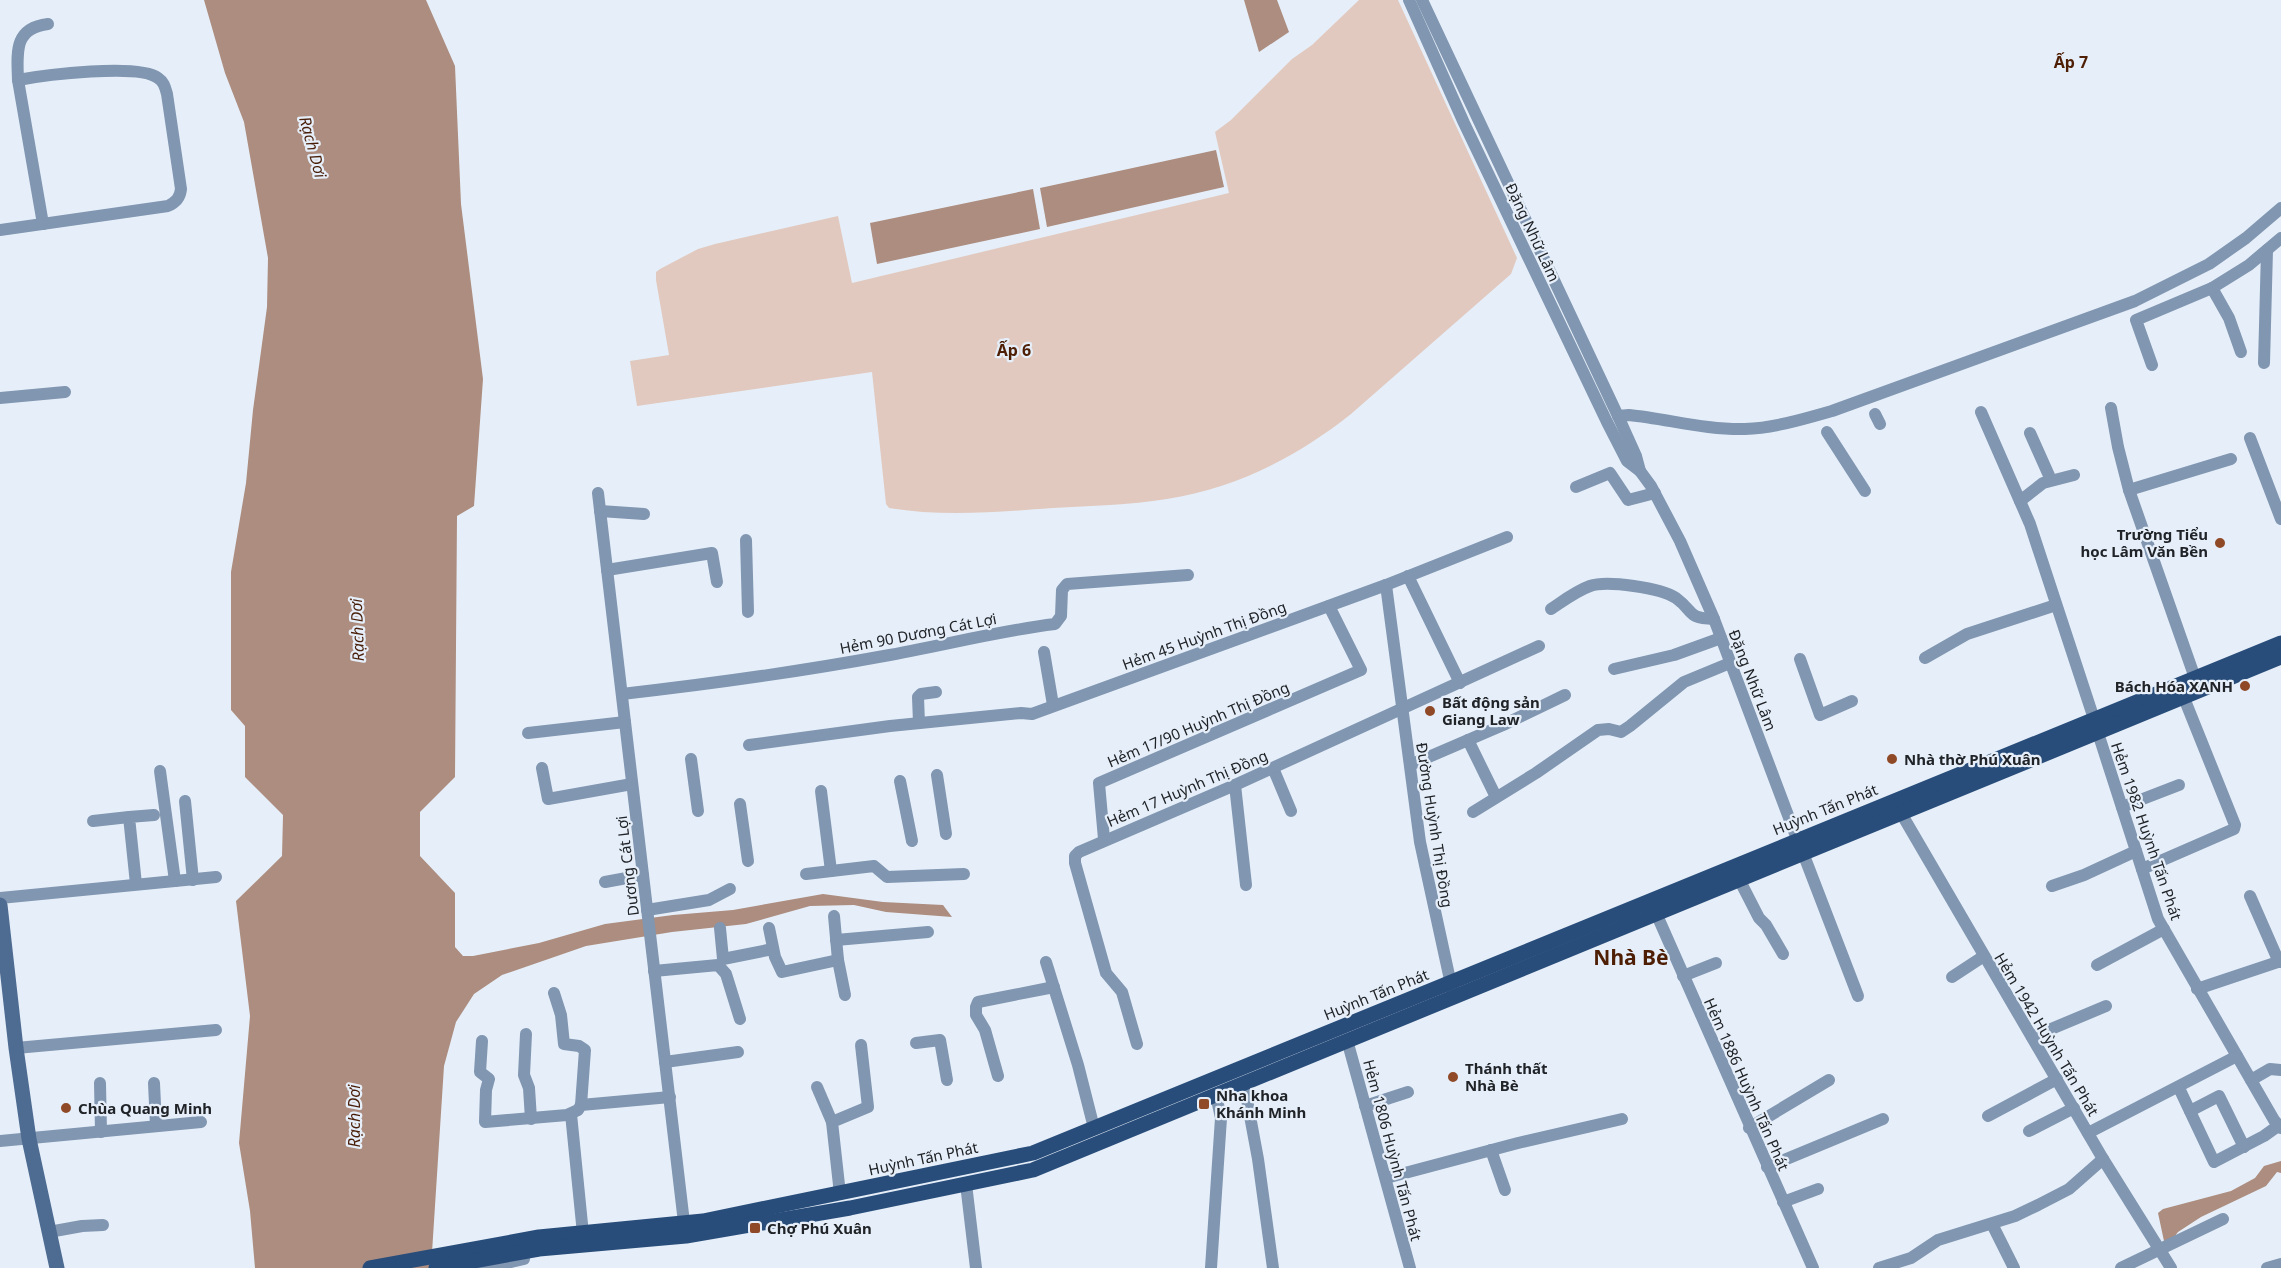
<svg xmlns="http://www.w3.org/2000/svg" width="2281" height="1268" font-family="'Noto Sans',sans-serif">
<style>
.green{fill:#e1c9bf}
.water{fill:#ac8d7f}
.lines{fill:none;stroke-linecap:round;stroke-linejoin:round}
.street{stroke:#8196b1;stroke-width:12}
.secondary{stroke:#4e6b92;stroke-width:15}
.primary{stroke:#294d7a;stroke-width:15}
.poi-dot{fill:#904926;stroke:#e6eff9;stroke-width:2}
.labels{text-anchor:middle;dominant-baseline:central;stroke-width:4.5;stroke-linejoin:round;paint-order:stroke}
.street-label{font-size:15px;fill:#202327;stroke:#e6eff9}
.poi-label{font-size:15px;font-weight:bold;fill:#202327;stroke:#e6eff9;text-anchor:start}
.neighbourhood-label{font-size:16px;font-weight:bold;fill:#4e1e05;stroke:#e6eff9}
.water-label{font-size:16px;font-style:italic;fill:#491e08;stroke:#e6eff9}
.district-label{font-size:21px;font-weight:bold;fill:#4e1e05;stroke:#e6eff9}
</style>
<rect width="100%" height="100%" fill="#e6eff9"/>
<path class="green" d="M1359,0H1398L1517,258L1511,274L1351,414C1297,457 1236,488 1167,499C1129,505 1091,506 1053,508C998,512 943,517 889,508L886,504L872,372L637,406L630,361L669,355L656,280V272L660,269L698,249L715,244L838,216L852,283L1229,193L1215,132L1231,120L1292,59L1312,45Z"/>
<g class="water">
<path d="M204,0H426L455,66L461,204L483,379L474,506L457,516L455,777L420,812V856L455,893V947L463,956H473L539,943L605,924L673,915L733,910L823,894L883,902L943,905L952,917L886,912L854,905L810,906L746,924L672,932L586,946L502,975L474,994L456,1022L444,1066L431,1268H255L250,1211L239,1143L250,1016L236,901L282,856L283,815L245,777V726L231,710V572L246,483L253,410L267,307L268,258L244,122L225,73Z"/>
<path d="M1244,0H1277L1289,32L1259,52Z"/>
<path d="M1216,150L1224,187L1047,227L1040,188Z"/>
<path d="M1033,189L1040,229L877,264L870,223Z"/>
<path d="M2281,1161V1173L2277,1172L2266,1186L2201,1217L2178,1232L2172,1240L2164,1241L2158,1213L2163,1209L2231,1191L2255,1178L2264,1166Z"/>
</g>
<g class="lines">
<g class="street">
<path d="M1409,0L1464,123L1607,422L1627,461L1640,471L1651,486L1680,541L1714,619L1797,839"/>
<path d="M1422,0L1618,416L1636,456L1640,471"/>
<path d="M43,224L18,80C17,52 14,28 48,24"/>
<path d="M0,230L168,206C176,202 180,198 181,189L167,94C165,87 164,82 158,78C139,63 44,75 18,80"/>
<path d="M2212,288L2229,318L2241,352"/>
<path d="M2264,363L2267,250"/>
<path d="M2152,365L2136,320L2212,288L2249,265L2281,238"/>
<path d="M0,398L65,392"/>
<path d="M2111,408L2118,447L2129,490"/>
<path d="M1981,412L2030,524L2094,719"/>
<path d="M1875,414L1880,424"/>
<path d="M1618,416L1629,415C1668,419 1706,430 1745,429C1774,428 1804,419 1832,411L2135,301L2209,264L2246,238L2281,208"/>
<path d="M1827,432L1865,491"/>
<path d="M2030,433L2051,480"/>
<path d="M2250,438L2281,519"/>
<path d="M1576,487L1610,473L1628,500L1655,493"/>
<path d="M598,493L685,1231"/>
<path d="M2020,501L2043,483L2074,475"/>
<path d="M600,511L644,514"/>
<path d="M746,540L748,612"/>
<path d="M607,570L712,553L717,582"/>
<path d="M1408,576L1460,683"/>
<path d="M1386,585L1420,842L1452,989"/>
<path d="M1551,609C1563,601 1576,591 1590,586C1607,580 1661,588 1676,598C1695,612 1686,618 1714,619"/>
<path d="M1044,652L1053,705"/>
<path d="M1925,658L1967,634L2056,605"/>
<path d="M1800,659L1820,715L1852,701"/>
<path d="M1614,669L1674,655L1721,638"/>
<path d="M2195,678L2129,490L2231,459"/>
<path d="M622,694C710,684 797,672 884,656C941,646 997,631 1055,624L1061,616L1062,590L1067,584L1188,575"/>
<path d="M919,723L918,697L921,694L936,692"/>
<path d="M528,733L625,722"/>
<path d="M2098,733L2158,919L2274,1120L2281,1128"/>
<path d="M1468,740L1496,797"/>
<path d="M749,745L890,726L1021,713L1032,714L1386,585L1507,537"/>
<path d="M691,759L698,811"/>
<path d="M1410,765L1503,725L1565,695"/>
<path d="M542,768L548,799L632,784"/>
<path d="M1273,768L1291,811"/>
<path d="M160,771L175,881"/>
<path d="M937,775L946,834"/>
<path d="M900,781L912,841"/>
<path d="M1235,785L1246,885"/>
<path d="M821,791L831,871"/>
<path d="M185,801L193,880"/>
<path d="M740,804L748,861"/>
<path d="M2122,807L2179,785"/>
<path d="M1473,812L1536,773L1598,730L1609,729L1621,732L1630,726L1684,682L1730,663"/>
<path d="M1901,813L2103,1159L2171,1268"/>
<path d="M93,821L129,817"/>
<path d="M1104,839L1099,783L1361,670L1329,606"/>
<path d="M1803,853L1858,996"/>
<path d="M2142,869L2234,829L2235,825L2184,698"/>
<path d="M806,874L874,866L887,877L964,874"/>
<path d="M1739,879L1759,918L1766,925L1783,954"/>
<path d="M605,882L643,875"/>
<path d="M136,884L129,817L154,815"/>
<path d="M2052,886L2084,875L2136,851"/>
<path d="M2250,896L2279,962"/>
<path d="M0,898L216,877"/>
<path d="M647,910L709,900L730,889"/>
<path d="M1656,913L1813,1268"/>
<path d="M834,916L838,960L845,995"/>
<path d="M720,928L723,959L773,949"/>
<path d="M769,928L775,957L782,972L838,960"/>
<path d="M836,940L928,932"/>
<path d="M1046,962L1078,1065L1094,1128"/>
<path d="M2097,965L2164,929"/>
<path d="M654,971L718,965L726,974L740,1019"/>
<path d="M1683,976L1716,963"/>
<path d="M1952,977L1984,956"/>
<path d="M2197,989L2281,961"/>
<path d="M554,993L561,1015L564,1044L579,1046L585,1050L581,1105"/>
<path d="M526,1034L524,1075L529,1088L531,1119"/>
<path d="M2032,1037L2106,1006"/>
<path d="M1347,1040L1410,1268"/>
<path d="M482,1041L480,1072L489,1079L486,1090L485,1122L567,1115L578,1110L581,1105L670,1097"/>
<path d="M916,1043L940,1040L947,1080"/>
<path d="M1137,1044L1122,992L1106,973L1075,863V856L1079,852L1235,785L1539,646"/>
<path d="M16,1048L216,1030"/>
<path d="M665,1062L738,1052"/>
<path d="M998,1076L985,1030L976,1015V1007L978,1002L1054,987"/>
<path d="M2251,1080L2270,1069L2281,1070"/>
<path d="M100,1083L101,1132"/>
<path d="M154,1083L156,1126"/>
<path d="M1244,1084L1258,1159L1273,1268"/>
<path d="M817,1087L832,1122"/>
<path d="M2179,1088L2214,1162L2264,1136L2278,1126"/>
<path d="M1365,1106L1408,1092"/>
<path d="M2190,1111L2219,1096L2244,1147"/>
<path d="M571,1114L583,1234"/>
<path d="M1988,1116L2057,1079"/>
<path d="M1749,1128L1829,1080"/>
<path d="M2029,1131L2074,1108"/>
<path d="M2088,1133L2237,1056"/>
<path d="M0,1141L201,1122"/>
<path d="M1491,1150L1505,1190"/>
<path d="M1767,1167L1883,1119"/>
<path d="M1386,1178L1518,1143L1622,1119"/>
<path d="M966,1184L976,1268"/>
<path d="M840,1194L832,1122L868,1107L861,1045"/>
<path d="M1783,1202L1818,1189"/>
<path d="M1992,1224L2014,1268"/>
<path d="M49,1232L82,1226L103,1225"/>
<path d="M484,1268L524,1259"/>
<path d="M1211,1268L1221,1118L1216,1095"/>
<path d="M1879,1268L1911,1258L1938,1240L2015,1216L2038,1205L2069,1189L2103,1159"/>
<path d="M2121,1268L2223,1219"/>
<path d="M2267,1268L2281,1264"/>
</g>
<path class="secondary" d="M0,905L16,1048L29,1139L57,1268"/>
<g class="primary">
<path d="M370,1268L539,1237L703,1221L1033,1153L2281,643"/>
<path d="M436,1268L539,1249L686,1236L850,1208L1033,1170L2281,657"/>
</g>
</g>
<g class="poi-dot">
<circle cx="2220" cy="543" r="6"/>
<circle cx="2245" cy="686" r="6"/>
<circle cx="1430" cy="711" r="6"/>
<circle cx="1892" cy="759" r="6"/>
<circle cx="1453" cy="1077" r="6"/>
<rect x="1198" y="1098" width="12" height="12" rx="3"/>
<circle cx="66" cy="1108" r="6"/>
<rect x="749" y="1222" width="12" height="12" rx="3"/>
</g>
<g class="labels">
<g class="street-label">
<text transform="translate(1533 232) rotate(65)">Đặng Nhữ Lâm</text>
<text transform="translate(918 633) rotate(-11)">Hẻm 90 Dương Cát Lợi</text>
<text transform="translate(1204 635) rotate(-20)">Hẻm 45 Huỳnh Thị Đồng</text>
<text transform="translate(1753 680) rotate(69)">Đặng Nhữ Lâm</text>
<text transform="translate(1198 724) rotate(-23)">Hẻm 17/90 Huỳnh Thị Đồng</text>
<text transform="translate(1187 788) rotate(-23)">Hẻm 17 Huỳnh Thị Đồng</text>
<text transform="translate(1825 809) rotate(-22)">Huỳnh Tấn Phát</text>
<text transform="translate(1435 825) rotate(81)">Đường Huỳnh Thị Đồng</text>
<text transform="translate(2147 831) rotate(71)">Hẻm 1982 Huỳnh Tấn Phát</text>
<text transform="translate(627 866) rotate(-97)">Dương Cát Lợi</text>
<text transform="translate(1376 994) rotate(-22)">Huỳnh Tấn Phát</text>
<text transform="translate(2047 1034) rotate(59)">Hẻm 1942 Huỳnh Tấn Phát</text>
<text transform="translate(1747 1084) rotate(66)">Hẻm 1886 Huỳnh Tấn Phát</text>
<text transform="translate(1393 1150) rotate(75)">Hẻm 1806 Huỳnh Tấn Phát</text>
<text transform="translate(923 1158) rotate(-12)">Huỳnh Tấn Phát</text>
</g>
<g class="poi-label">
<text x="2208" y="534" text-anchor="end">Trường Tiểu<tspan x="2208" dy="17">học Lâm Văn Bền</tspan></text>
<text x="2233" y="686" text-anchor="end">Bách Hóa XANH</text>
<text x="1442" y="702">Bất động sản<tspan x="1442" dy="17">Giang Law</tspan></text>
<text x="1904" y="759">Nhà thờ Phú Xuân</text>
<text x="1465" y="1068">Thánh thất<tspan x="1465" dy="17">Nhà Bè</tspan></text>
<text x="1216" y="1095">Nha khoa<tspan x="1216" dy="17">Khánh Minh</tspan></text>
<text x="78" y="1108">Chùa Quang Minh</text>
<text x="767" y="1228">Chợ Phú Xuân</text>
</g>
<g class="neighbourhood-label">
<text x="2071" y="62">Ấp 7</text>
<text x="1014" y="350">Ấp 6</text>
</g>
<g class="water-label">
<text transform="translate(313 147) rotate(75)">Rạch Dơi</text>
<text transform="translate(357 630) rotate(-92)">Rạch Dơi</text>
<text transform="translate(354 1116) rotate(-90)">Rạch Dơi</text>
</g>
<g class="district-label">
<text x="1631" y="957">Nhà Bè</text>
</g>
</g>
</svg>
